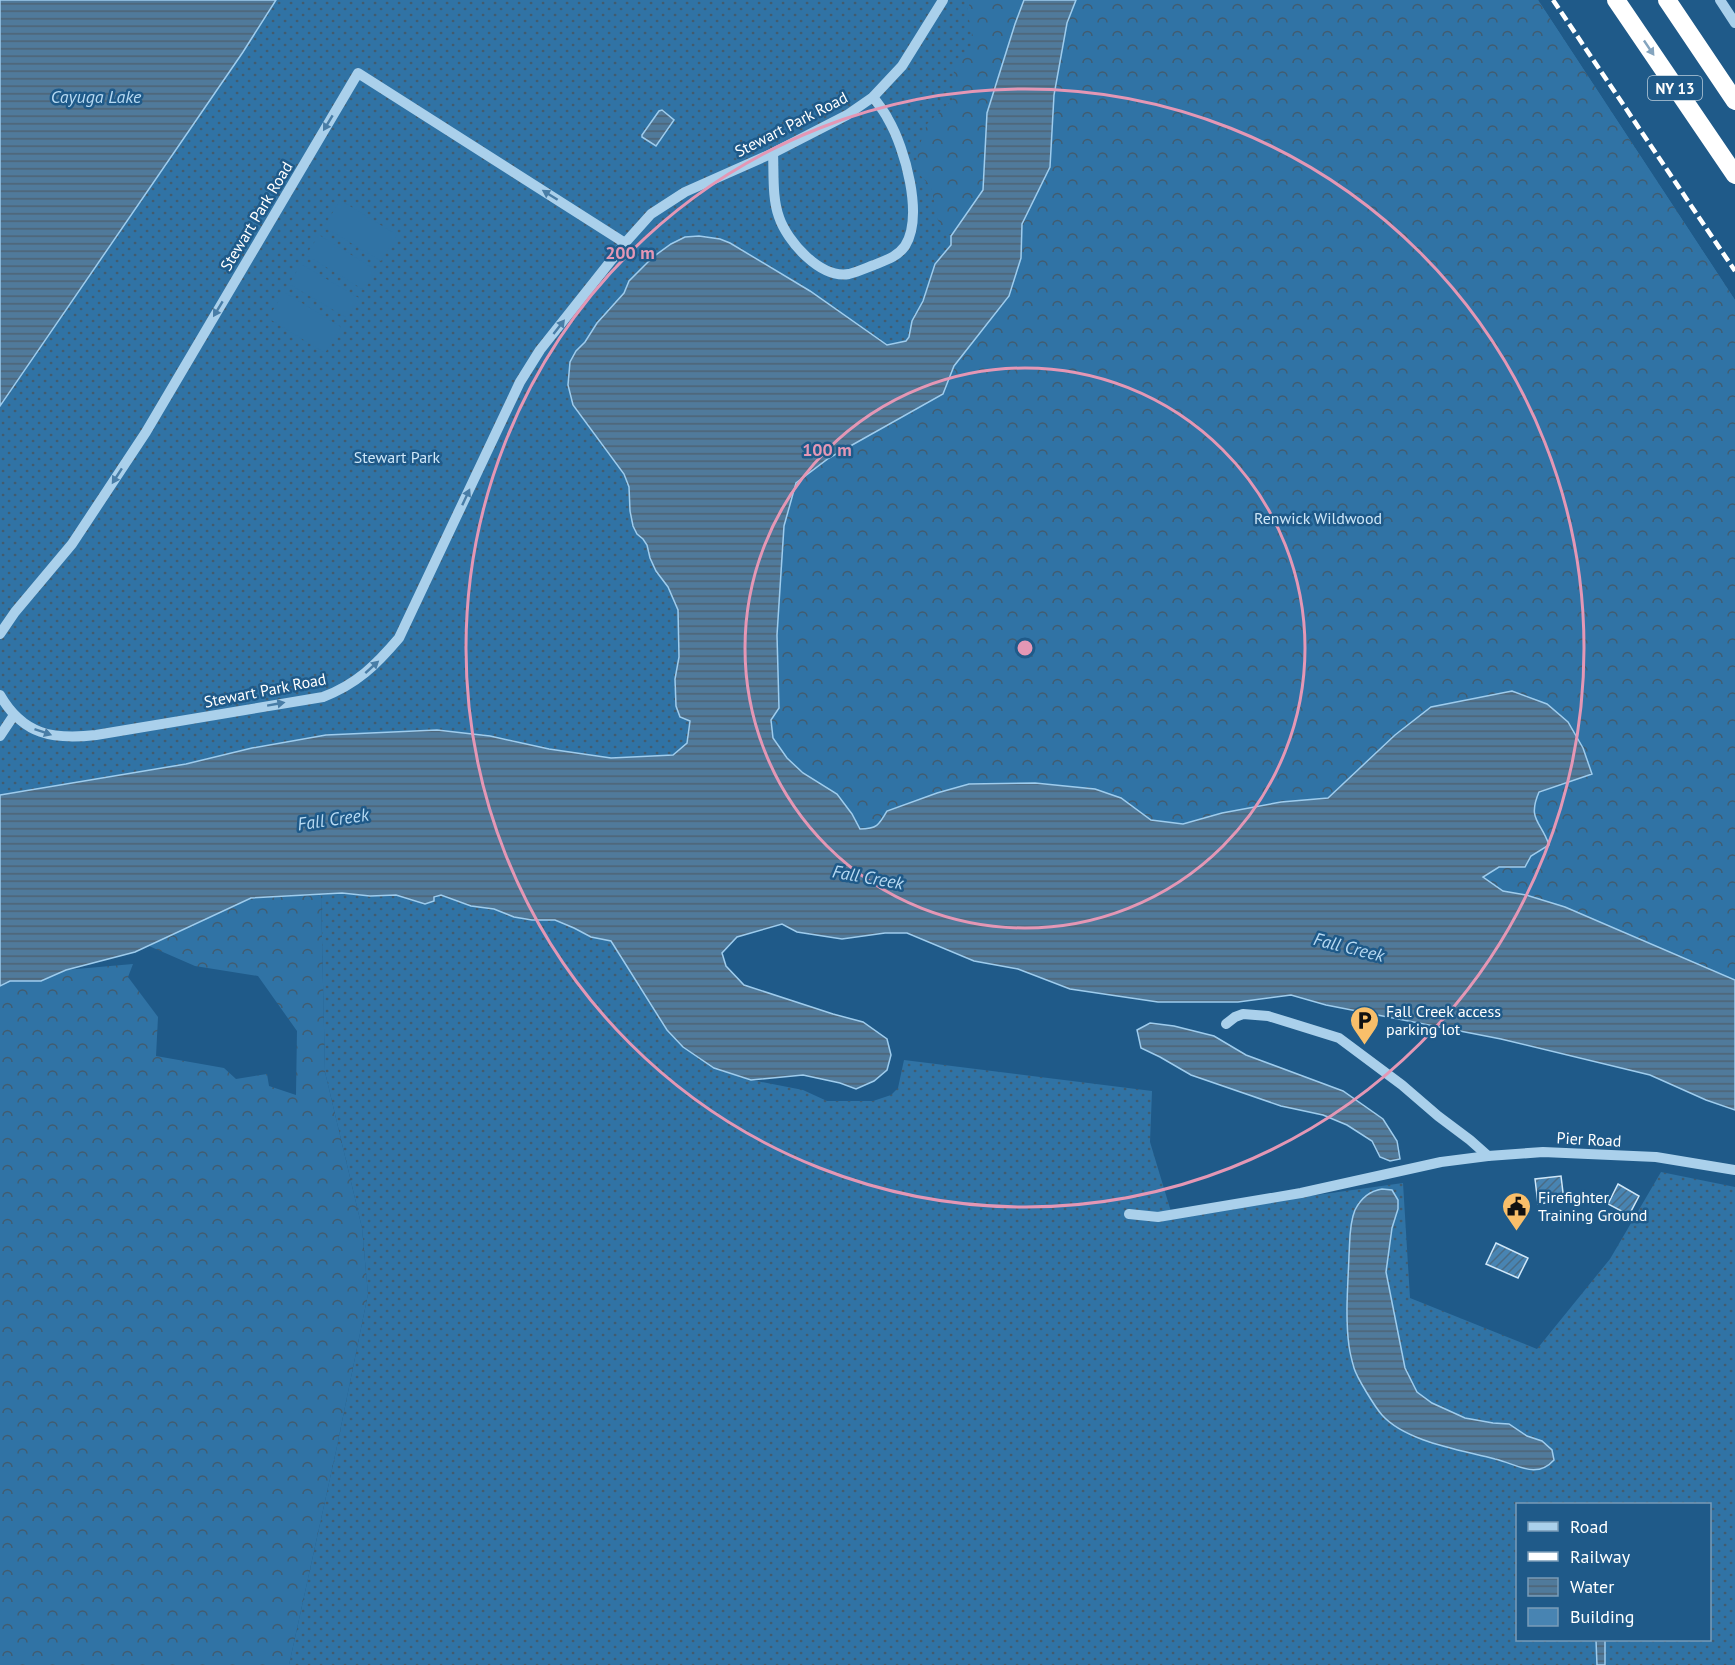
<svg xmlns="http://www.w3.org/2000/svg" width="1735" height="1665" font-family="'PT Sans',sans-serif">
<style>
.grass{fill:url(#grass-dots);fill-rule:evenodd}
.forest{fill:url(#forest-crowns)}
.garden{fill:#3073a5}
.water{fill:url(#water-rules);stroke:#9ecced;stroke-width:1.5}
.building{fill:url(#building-hatch);stroke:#cfe7f8;stroke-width:1.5}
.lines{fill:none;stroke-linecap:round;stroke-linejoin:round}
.minor{stroke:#aad0eb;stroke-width:10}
.highway{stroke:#fff;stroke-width:18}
.rail{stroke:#fff;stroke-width:4.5;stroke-dasharray:10 4.5;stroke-linecap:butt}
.oneway{fill:#84a4be}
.oneway2{fill:#497da6}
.ring{fill:none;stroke:#e497b5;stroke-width:3}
.labels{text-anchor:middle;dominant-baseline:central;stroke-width:5;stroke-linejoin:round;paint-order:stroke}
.shield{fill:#1f5a89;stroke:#bccedc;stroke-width:1.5}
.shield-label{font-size:15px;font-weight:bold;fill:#fff}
.street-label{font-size:16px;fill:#fff;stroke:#1f5a89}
.park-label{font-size:16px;fill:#cfe7f8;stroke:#1f5a89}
.poi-label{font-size:16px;fill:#fff;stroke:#1f5a89;text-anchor:start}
.water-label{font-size:18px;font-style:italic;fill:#b6d9f2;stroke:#1f5a89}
.centre{fill:#e497b5;stroke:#1f5a89;stroke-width:3}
.ring-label{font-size:18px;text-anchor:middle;font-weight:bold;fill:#e497b5;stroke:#1f5a89;stroke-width:5;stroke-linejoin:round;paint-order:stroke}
</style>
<defs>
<pattern id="grass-dots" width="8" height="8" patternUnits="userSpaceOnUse" patternTransform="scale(1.5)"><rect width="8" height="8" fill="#3073a5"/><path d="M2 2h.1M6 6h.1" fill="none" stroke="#415c70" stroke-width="1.8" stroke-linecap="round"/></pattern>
<pattern id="forest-crowns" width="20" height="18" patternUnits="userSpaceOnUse" patternTransform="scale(1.5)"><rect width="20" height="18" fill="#3073a5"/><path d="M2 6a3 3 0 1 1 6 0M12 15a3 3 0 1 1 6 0" fill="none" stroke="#415c70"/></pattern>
<pattern id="water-rules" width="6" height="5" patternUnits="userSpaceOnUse" patternTransform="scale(1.5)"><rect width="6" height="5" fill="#507a9b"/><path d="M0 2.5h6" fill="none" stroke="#4e6374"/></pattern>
<pattern id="building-hatch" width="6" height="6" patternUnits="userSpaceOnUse" patternTransform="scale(1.5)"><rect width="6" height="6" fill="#4884b2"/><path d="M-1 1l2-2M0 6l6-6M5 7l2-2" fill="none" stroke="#4a6b84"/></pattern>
</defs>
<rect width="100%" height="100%" fill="#1f5a89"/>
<g class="grass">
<path d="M276,0H1538L1735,300V1042L725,848L0,899V406L243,52Z"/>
<path d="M342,893L370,896L396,895L425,904L441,895L471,906L494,909L514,917L532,920H555L574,928L591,937L611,941L667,1030L683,1047L714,1068L751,1080L803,1090L827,1101H873L891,1095L898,1088L904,1060L1152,1091L1150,1142L1172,1215L1403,1183L1410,1298L1537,1349L1610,1259L1661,1172L1735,1187V1665H289L336,1451L368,1294L362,1228L325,1072L321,895ZM1518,1504H1710V1640H1518Z"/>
</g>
<g class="forest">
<path d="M971,0H1024L1015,24L987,115L983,190L951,236L940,228L931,187L920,175L917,153L927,124L953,99L954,67L971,46L972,32L967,11Z"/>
<path d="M1076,0H1538L1735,300V980L1565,907L1526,895L1503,891L1483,877L1499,867H1525L1531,856L1548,845C1541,821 1527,820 1539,792L1562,785L1395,735L1328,798L1280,802L1222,813L1183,824L1151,820L1121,798L1095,789L1035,783L969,784L937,793L887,810C879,825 877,829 860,829L852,814L837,794L803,773L787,758L773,738L771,720L779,707L777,635L784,526L796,483L829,458L943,395L954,366L1009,296L1021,256L1022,224L1050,167L1054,95L1067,22Z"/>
<path d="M321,895L325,1072L362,1228L368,1294L336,1451L289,1665H0V986L10,981H41L65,970L133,964L128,977L158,1017L156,1056L224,1068L236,1079L267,1074L269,1086L296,1095L297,1031L258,976L195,966L149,946L251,898Z"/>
</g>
<g class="garden">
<path d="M340,200L397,235L381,261L324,227Z"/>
<path d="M319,235L376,270L364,290L306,255Z"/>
<path d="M301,264L359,298L347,318L289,284Z"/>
<path d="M284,292L341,327L325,353L268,318Z"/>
</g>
<g class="water">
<path d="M0,0H276L243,52L0,406Z"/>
<path d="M1024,0H1076L1067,23L1054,95L1050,167L1022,224L1021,258L1009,296L954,366L943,394L829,458L796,483L784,526L777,635L779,708L771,720L773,738L787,758L803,773L837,794L852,814L860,829C877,829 879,825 887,811L937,793L969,784L1035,783L1095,789L1121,798L1151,820L1183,824L1222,813L1281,802L1328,798L1395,735L1431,707L1512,691L1547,704L1568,722L1583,748L1592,774L1539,792C1527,820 1541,821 1549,845L1531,856L1525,867H1499L1483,877L1503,891L1526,895L1565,907L1735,980V1110L1706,1100L1650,1075L1501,1039L1326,1005L1291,995L1238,1002H1158L1070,989L1018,969L974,961L907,933H885L842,939L797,932L782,924L737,937L722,953L726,966L744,985L833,1014L863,1022L887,1039L891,1055L887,1070L874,1081L856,1089L840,1083L803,1075L751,1080L714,1068L683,1047L667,1030L611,941L591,937L574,928L555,920H532L514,917L494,909L471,906L441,895L434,897V901L425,904L396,895L370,896L342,893L251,898L135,952L66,970L41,981H10L0,986V795L186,764L252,748L326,735L437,730L490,736L549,749L611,758L673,755L687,743L690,721L680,717L676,706L675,679L679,657L678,610L668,587L656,571L650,558L647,545L643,539L637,534L633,526L630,511L629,487L624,474L573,405L568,385L570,362L576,351L585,342L597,323L624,293L629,281L653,257L671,244L685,237L699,236L720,239L730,243L810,291L887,345L906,341L909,337L912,321L923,301L935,264L951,245V236L983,190L987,113L1015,24Z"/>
<path d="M662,110L674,120L656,146L642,137V135L659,111Z"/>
<path d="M1150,1023L1174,1026L1214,1036L1246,1055L1343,1091L1383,1119L1397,1141L1400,1159L1390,1161L1380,1157L1372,1141L1347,1125L1323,1115L1281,1106L1191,1075L1160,1057L1141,1048L1137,1030Z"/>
<path d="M1382,1189L1392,1190L1398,1200V1209L1392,1228L1386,1272L1405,1368L1417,1392L1432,1403L1465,1418L1493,1423L1509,1424L1527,1436L1542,1441L1552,1450L1554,1460C1536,1480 1517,1464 1495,1459C1462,1450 1406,1442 1382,1415C1375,1407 1357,1378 1354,1368C1352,1361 1350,1353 1349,1346C1345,1316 1348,1285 1349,1255C1350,1241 1349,1224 1355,1210C1361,1198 1369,1191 1382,1189Z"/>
<path d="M1596,1640H1605V1665H1597Z"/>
</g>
<g class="building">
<path d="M1561,1176L1564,1201L1538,1204L1535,1179Z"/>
<path d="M1618,1184L1639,1196L1629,1215L1608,1204Z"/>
<path d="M1496,1243L1528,1258L1518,1278L1486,1264Z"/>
</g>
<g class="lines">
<g class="minor">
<path d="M1720,0L1735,23"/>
<path d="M773,153C774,173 772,198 779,217C787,241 820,279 849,274C857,272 866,268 874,265C886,260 897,257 905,246C924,216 905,148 888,119C884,111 878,104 873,97"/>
<path d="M625,243L651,214L685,192L773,153L847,115L873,97L902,66L943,0"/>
<path d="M0,634L15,612L72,544L146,432L358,73L625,243L540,350L520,382L399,638C376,665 357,684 323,697L96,735C53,740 23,735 0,695"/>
<path d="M0,736L14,715"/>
<path d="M1226,1024L1235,1017L1243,1014L1268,1016L1339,1038L1402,1085L1438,1116L1470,1140L1488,1156"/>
<path d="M1129,1214L1158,1217L1301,1193L1441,1162L1488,1156L1543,1152L1656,1157L1735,1170"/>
</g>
<g class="highway">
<path d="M1616,0L1735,175"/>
<path d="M1667,0L1735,101"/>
</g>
<path class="rail" d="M1553,0L1735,271"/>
</g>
<defs><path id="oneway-solid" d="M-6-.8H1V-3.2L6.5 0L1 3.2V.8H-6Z" transform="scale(1.5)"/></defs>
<use class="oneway" href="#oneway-solid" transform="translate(1649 48) rotate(56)"/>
<g class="oneway2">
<use href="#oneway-solid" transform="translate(328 123) rotate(121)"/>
<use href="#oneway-solid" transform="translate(550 195) rotate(-148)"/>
<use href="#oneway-solid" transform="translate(218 309) rotate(121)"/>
<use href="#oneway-solid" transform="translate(559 327) rotate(-52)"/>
<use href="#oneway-solid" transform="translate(117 476) rotate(123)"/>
<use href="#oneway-solid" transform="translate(466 497) rotate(-65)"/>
<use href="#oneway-solid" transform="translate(372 667) rotate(-42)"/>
<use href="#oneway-solid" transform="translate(276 704) rotate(-10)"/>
<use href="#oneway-solid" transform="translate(43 732) rotate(19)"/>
</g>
<g class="ring">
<circle cx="1025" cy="648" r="280"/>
<circle cx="1025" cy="648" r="559"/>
</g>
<defs>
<symbol id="parking-pin" viewBox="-11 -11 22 30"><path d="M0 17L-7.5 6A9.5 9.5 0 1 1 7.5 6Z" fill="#f9bf6a" stroke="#1f5a89"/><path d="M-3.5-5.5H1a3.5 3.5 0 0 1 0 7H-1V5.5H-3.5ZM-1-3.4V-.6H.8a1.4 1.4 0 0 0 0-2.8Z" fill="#111"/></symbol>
<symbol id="civic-pin" viewBox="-11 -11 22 30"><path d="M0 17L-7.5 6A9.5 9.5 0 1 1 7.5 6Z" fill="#f9bf6a" stroke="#1f5a89"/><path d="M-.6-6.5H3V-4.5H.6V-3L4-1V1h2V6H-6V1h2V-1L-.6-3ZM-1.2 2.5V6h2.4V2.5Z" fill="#111"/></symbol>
</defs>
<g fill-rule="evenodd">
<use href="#parking-pin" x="1348" y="1004" width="33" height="45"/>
<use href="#civic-pin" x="1500" y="1190" width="33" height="45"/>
</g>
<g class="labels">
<rect class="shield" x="1648" y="76" width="54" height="24" rx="4.5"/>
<g class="shield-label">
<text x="1675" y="88">NY 13</text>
</g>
<g class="street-label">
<text transform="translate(791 124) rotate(-27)">Stewart Park Road</text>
<text transform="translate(256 216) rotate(-59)">Stewart Park Road</text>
<text transform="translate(265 690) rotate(-11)">Stewart Park Road</text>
<text transform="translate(1589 1139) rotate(3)">Pier Road</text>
</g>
<g class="park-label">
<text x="397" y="457">Stewart Park</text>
<text x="1318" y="518">Renwick Wildwood</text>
</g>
<g class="poi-label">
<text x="1386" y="1011">Fall Creek access<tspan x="1386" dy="18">parking lot</tspan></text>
<text x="1538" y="1197">Firefighter<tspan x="1538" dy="18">Training Ground</tspan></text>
</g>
<g class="water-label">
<text x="96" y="96">Cayuga Lake</text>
<text transform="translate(333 819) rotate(-8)">Fall Creek</text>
<text transform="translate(868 877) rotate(10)">Fall Creek</text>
<text transform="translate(1349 947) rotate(14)">Fall Creek</text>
</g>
</g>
<circle cx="1025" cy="648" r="9" class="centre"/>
<g class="ring-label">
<text x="630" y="259">200 m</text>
<text x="827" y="456">100 m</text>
</g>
<rect x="1516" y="1503" width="195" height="138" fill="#1f5a89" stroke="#799cb8" stroke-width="1.5"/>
<rect x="1528" y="1522" width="30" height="9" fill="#aad0eb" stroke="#799cb8" stroke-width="1.5"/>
<text x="1570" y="1533" font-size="18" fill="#ffffff">Road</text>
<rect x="1528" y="1552" width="30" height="9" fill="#ffffff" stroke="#799cb8" stroke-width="1.5"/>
<text x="1570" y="1563" font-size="18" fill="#ffffff">Railway</text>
<rect x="1528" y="1578" width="30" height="18" fill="url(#water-rules)" stroke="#799cb8" stroke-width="1.5"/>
<text x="1570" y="1593" font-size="18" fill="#ffffff">Water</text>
<rect x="1528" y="1608" width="30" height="18" fill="#4884b2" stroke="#799cb8" stroke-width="1.5"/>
<text x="1570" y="1623" font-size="18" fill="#ffffff">Building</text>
</svg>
